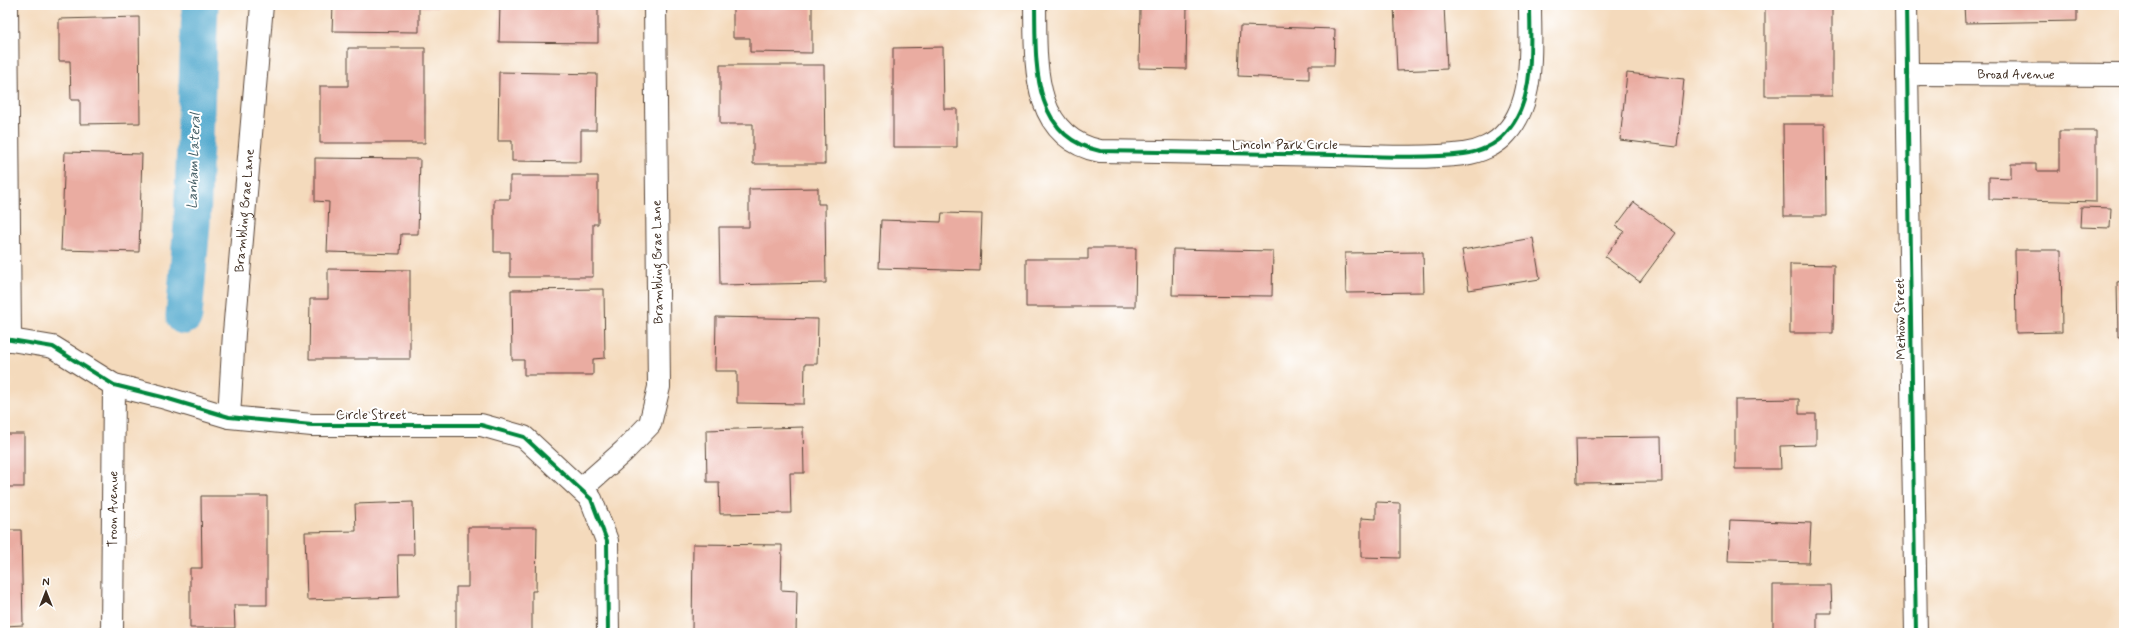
<svg xmlns="http://www.w3.org/2000/svg" width="2129" height="638" font-family="Mynerve,sans-serif">
<style>
.lines{fill:none;stroke-linecap:round;stroke-linejoin:round}
.canal{stroke:#51a9ce;stroke-width:37}
.building{fill:#eaaca1}
.minor-casing{stroke:#574436;stroke-width:24}
.minor{stroke:#fff;stroke-width:22}
.cycleway-casing{stroke:#fff;stroke-width:6}
.cycleway{stroke:#00873e;stroke-width:4}
.labels{text-anchor:middle;dominant-baseline:central;stroke-width:4;stroke-linejoin:round;paint-order:stroke}
.street-label{font-size:13px;fill:#3b2a1e;stroke:#fff}
.water-label{font-size:14px;font-style:italic;fill:#445d64;stroke:#fff}
</style>
<rect width="100%" height="100%" fill="#fff"/>
<filter id="ink" filterUnits="userSpaceOnUse"><feTurbulence type="fractalNoise" baseFrequency=".025" numOctaves="2"/><feDisplacementMap in="SourceGraphic" scale="8" xChannelSelector="R" yChannelSelector="G"/><feConvolveMatrix kernelMatrix="1 2 1 2 8 2 1 2 1" color-interpolation-filters="sRGB"/></filter>
<filter id="wash" filterUnits="userSpaceOnUse"><feTurbulence type="fractalNoise" baseFrequency=".012" numOctaves="4" result="noise"/><feDisplacementMap in="SourceGraphic" scale="16" xChannelSelector="R" yChannelSelector="G"/><feGaussianBlur stdDeviation="0.9" result="paint"/><feColorMatrix in="noise" values="0 0 0 0 0 0 0 0 0 0 0 0 0 0 0 0 0 1.4 0 .05"/><feComposite in="paint" operator="in"/></filter>
<g filter="url(#wash)">
<rect width="100%" height="100%" fill="#f4dabc"/>
<g class="lines">
<path class="canal" d="M184,316L192,224L200,5"/>
</g>
<g id="blocks">
<g class="building">
<path d="M333,5H437V8L419,7V32L332,31Z"/>
<path d="M500,5H598V43L499,42Z"/>
<path d="M733,5H812V53L750,52V38H733Z"/>
<path d="M1128,5H1187L1186,69L1139,68L1140,9H1128Z"/>
<path d="M1394,5H1444L1447,69L1397,71Z"/>
<rect x="1765" y="5" width="67" height="91"/>
<path d="M1964,5H2077V21L1965,23Z"/>
<path d="M139,17L140,123L80,124V100H71L70,61H59V19Z"/>
<path d="M1240,26L1335,29L1334,65H1309V79L1238,76Z"/>
<path d="M943,47L944,109H957V147H893V48Z"/>
<path d="M348,48H425V143H320V86H348Z"/>
<path d="M720,65H824L825,164H753V124H720Z"/>
<path d="M499,72L597,74L596,130H581V162L512,161V141H498Z"/>
<path d="M1627,73L1684,79L1677,147L1620,140Z"/>
<path d="M1783,124H1825L1826,216H1784Z"/>
<path d="M2059,131H2096V202L1989,199V177L2011,178V164H2036V171H2059Z"/>
<path d="M65,152L142,154L139,252L61,250Z"/>
<path d="M315,158L420,159L418,234H401L400,254L327,252L329,202L315,201Z"/>
<path d="M510,176H598V224H593V277H510V252H494V199H510Z"/>
<path d="M818,188V204H825L826,283L720,285L719,227H749V189Z"/>
<path d="M1634,202L1676,233L1640,282L1605,257L1624,231L1616,226Z"/>
<path d="M2081,207L2111,208L2110,228L2080,227Z"/>
<path d="M942,213L982,214L980,271L879,268L881,220L941,222Z"/>
<path d="M1533,238L1540,279L1469,290L1462,250Z"/>
<path d="M1088,248H1136L1135,307H1026V259H1088Z"/>
<path d="M1173,249L1273,251L1272,296L1172,295Z"/>
<path d="M2015,250H2061L2062,332L2016,333Z"/>
<path d="M1423,252L1424,292L1346,293L1345,253Z"/>
<path d="M1790,264L1834,265L1833,333H1790Z"/>
<path d="M328,269L410,270V359H309L310,299H328Z"/>
<path d="M2124,281V336L2118,337L2117,282Z"/>
<path d="M604,289L605,358L593,359V375H524V360H512L511,290Z"/>
<path d="M716,317L818,319L817,364H805L804,404L737,403V371H715Z"/>
<path d="M1799,399V414H1816V445L1780,446L1781,469H1735V400Z"/>
<path d="M803,427L804,473H790L791,513L720,514L719,482H707L706,430Z"/>
<rect x="5" y="434" width="19" height="53"/>
<path d="M1661,437L1662,482L1577,483L1576,438Z"/>
<path d="M201,496H267V605H234L235,628H190V568H202Z"/>
<path d="M413,502L414,555H398L399,597L307,600L305,532L356,531L355,504Z"/>
<path d="M1376,502L1400,503V558L1361,557V518L1376,519Z"/>
<path d="M1730,520L1811,523L1809,563L1728,561Z"/>
<path d="M468,527H537L536,591H532V633H456V587H468Z"/>
<path d="M5,530H21L23,625L5,626Z"/>
<path d="M693,544L782,545L781,590L797,591L796,633H692Z"/>
<path d="M1773,585H1831L1832,613H1817V633H1773Z"/>
</g>
</g>
</g>
<g filter="url(#ink)">
<use href="#blocks" fill-opacity="0" stroke="#574436" stroke-width="1"/>
<g class="lines">
<defs>
<g id="minor">
<path d="M7,5L10,340"/>
<path d="M1035,5C1036,60 1030,137 1100,151C1178,153 1256,154 1333,155C1376,156 1421,159 1464,154C1479,152 1496,145 1506,133C1536,101 1530,46 1530,5"/>
<path d="M1906,5L1916,633"/>
<path id="s1" d="M1907,74L2124,75"/>
<path d="M5,339L53,347L114,385L162,397L229,417L312,425H481L524,437L591,499L607,541L608,633"/>
<path id="s2" d="M229,417L234,333L262,5"/>
<path d="M581,489L624,451L650,424L659,387L655,5"/>
<path id="s3" d="M112,633L114,385"/>
</g>
</defs>
<use href="#minor" class="minor-casing"/>
<use href="#minor" class="minor"/>
<defs>
<g id="cycleway">
<path d="M1035,5C1036,60 1030,137 1100,151C1178,153 1256,154 1333,155C1376,156 1421,159 1464,154C1479,152 1496,145 1506,133C1536,101 1530,46 1530,5"/>
<path d="M1906,5L1916,633"/>
<path d="M5,339L53,347L114,385L162,397L229,417L312,425H481L524,437L591,499L607,541L608,633"/>
</g>
</defs>
<use href="#cycleway" class="cycleway-casing"/>
<use href="#cycleway" class="cycleway"/>
</g>
</g>
<g class="labels">
<g class="street-label">
<text stroke="none"><textPath href="#s1" startOffset="109">Broad Avenue</textPath></text>
<text x="1285" y="145">Lincoln Park Circle</text>
<text stroke="none"><textPath href="#s2" startOffset="207">Brambling Brae Lane</textPath></text>
<text transform="translate(658 262) rotate(-91)">Brambling Brae Lane</text>
<text transform="translate(1901 319) rotate(-91)">Methow Street</text>
<text x="371" y="415">Circle Street</text>
<text stroke="none"><textPath href="#s3" startOffset="124">Troon Avenue</textPath></text>
</g>
<g class="water-label">
<text transform="translate(194 161) rotate(-88)">Lanham Lateral</text>
</g>
</g>
<rect width="2129" height="638" fill="none" stroke="#fff" stroke-width="20"/>
<g transform="translate(46 592)" stroke="#ffffff" stroke-width="3" paint-order="stroke">
<path d="M0-3L7 15L0 10L-7 15Z" fill="#3b2a1e"/>
<text y="-6" font-size="11" font-weight="bold" text-anchor="middle" fill="#3b2a1e">N</text>
</g>
</svg>
